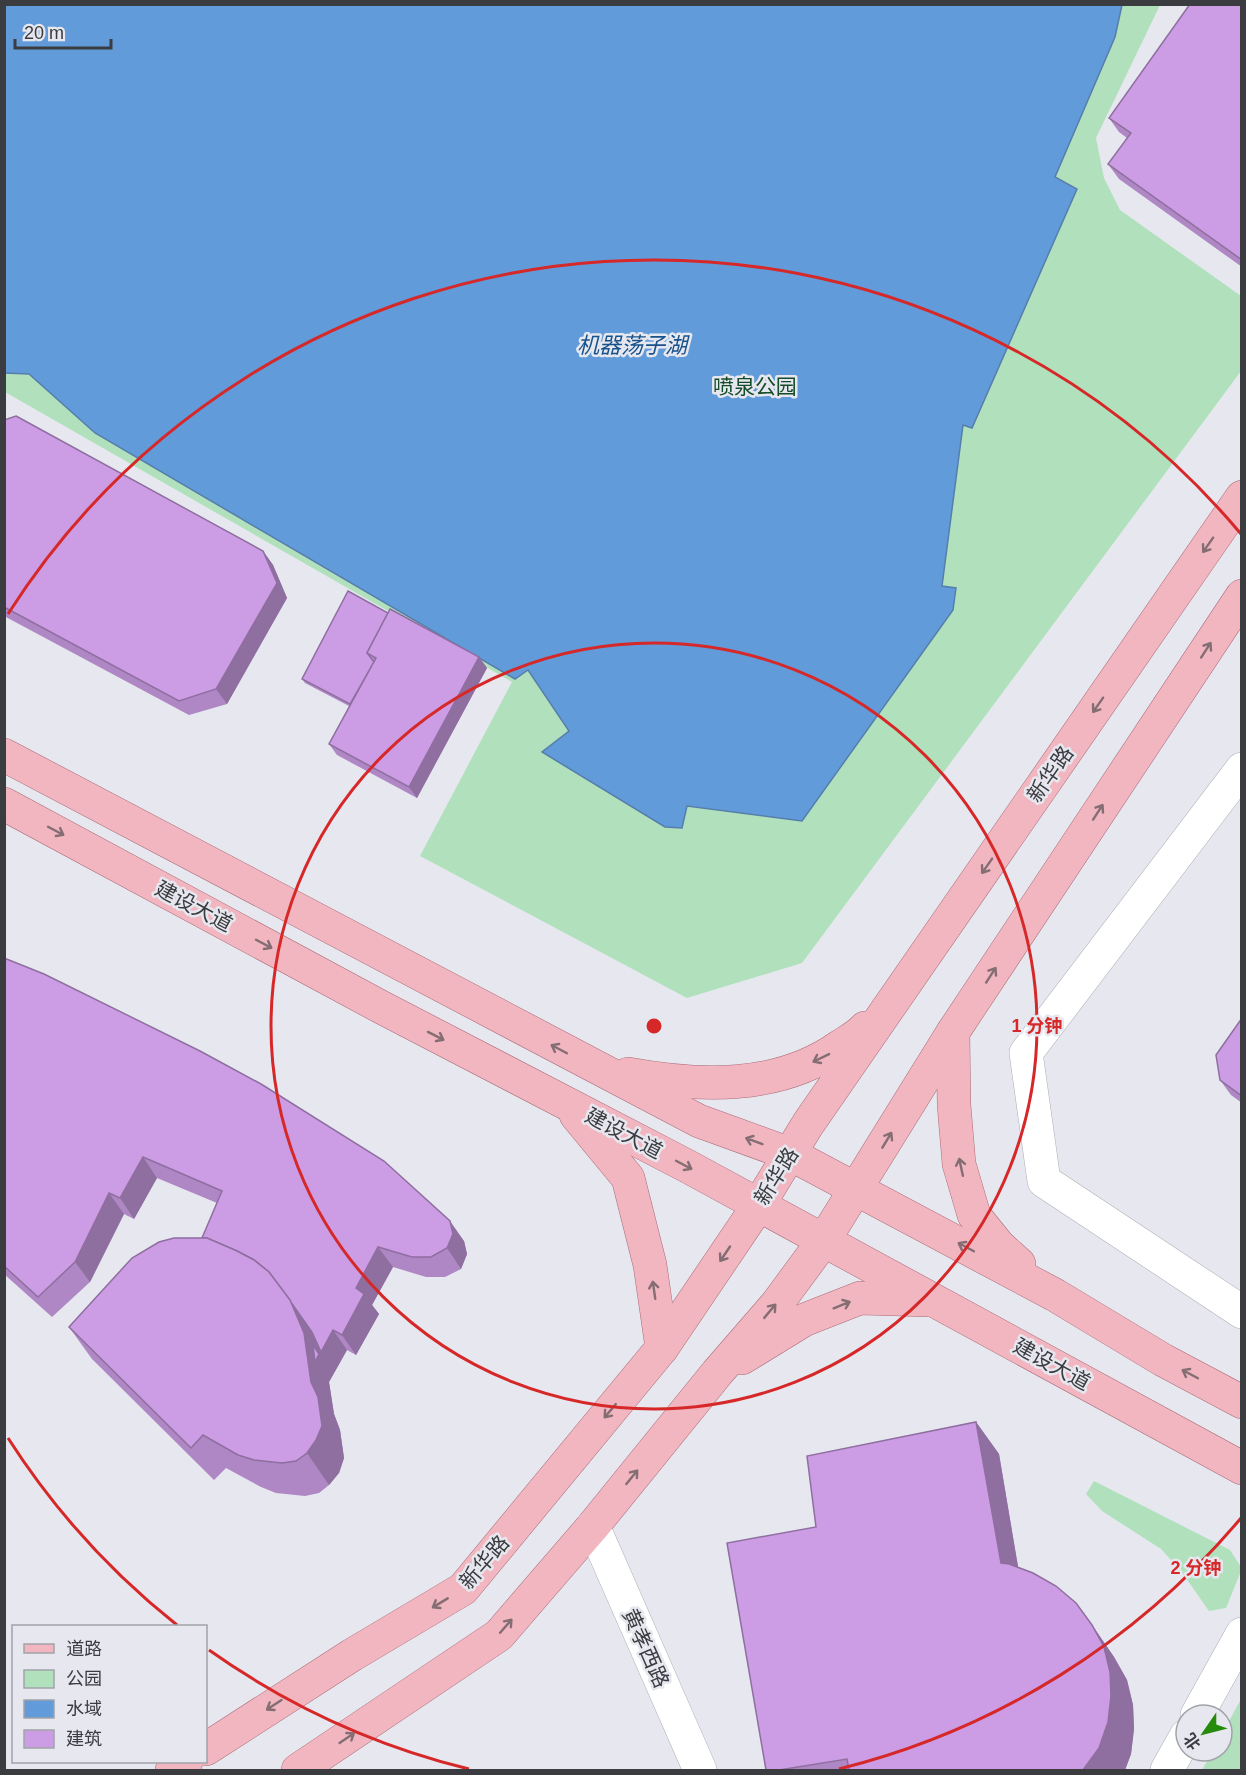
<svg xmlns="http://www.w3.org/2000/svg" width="1246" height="1775" font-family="Arial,'Noto Sans SC',sans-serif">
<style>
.green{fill:#b1e1bc}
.water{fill:#629bd9;stroke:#567eab;stroke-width:1.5}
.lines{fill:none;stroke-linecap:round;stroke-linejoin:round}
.minor-casing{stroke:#acadb4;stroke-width:34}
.major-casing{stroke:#ab6c78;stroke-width:34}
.minor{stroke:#fff;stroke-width:33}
.major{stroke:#f1b6c0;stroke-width:33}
.wall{fill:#af87c4}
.shaded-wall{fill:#8f6ea0}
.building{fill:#cc9de4;stroke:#8f6ea0;stroke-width:1.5}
.oneway{stroke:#846d73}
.ring{fill:none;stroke:#d62828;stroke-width:3}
.labels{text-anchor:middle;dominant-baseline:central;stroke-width:5;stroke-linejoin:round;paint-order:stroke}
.park-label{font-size:21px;fill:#144c28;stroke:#e6e7ef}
.street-label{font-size:21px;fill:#3b3c3f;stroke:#e6e7ef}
.water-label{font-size:22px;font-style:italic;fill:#17528c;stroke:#e6e7ef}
.centre{fill:#d62828;stroke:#e6e7ef;stroke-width:3}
.ring-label{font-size:18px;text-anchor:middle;font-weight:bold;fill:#d62828;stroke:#e6e7ef;stroke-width:5;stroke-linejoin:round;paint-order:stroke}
</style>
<rect width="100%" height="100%" fill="#e6e7ef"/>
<g class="green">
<path d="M5,5H1160L1096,138L1104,178L1120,210L1241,296V371L802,963L687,998L420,856L512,682L5,392Z"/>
<path d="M1094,1481L1230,1550L1241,1567V1571L1226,1608L1209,1611L1181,1571L1161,1549L1102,1511L1086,1494Z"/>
<path d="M1241,1699V1770H1202L1213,1751H1222V1734Z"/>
</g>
<path class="water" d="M4,5H1122L1115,37L1055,177L1077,189L972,428L963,425L942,586L956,588L953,610L802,821L687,806L682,828L665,827L542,752L569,731L528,670L515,679L95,433L29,374L5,373Z"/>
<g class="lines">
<defs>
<g id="minor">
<path d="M1242,769L1026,1053L1044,1181L1242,1312"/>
<path d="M593,1526L700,1770"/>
<path d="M1197,1715L1242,1634"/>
<path d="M1167,1770L1186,1736"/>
</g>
<g id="major">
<path d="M4,755L699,1121L790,1154L1055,1295L1163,1360L1242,1402"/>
<path d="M4,804L381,1007L687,1166L1242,1468"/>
<path d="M953,1032L954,1105L959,1164L974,1215L999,1246L1019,1264"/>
<path d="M628,1074C699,1087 778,1090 839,1047C848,1041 858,1036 865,1028"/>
<path d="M576,1115L628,1178L650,1265L662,1348"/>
<path d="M742,1358L804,1320L860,1298L927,1300"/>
<path d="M206,1749L352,1655L463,1589L662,1348L758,1206L808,1124L1242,497"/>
<path d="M172,1770L186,1762"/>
<path d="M298,1770L499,1635L593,1526L717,1373L776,1305L824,1240L953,1032L1242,596"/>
</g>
</defs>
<use href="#minor" class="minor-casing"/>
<use href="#major" class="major-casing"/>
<use href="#minor" class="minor"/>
<use href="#major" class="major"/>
</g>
<g class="wall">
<path d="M1242,4V267L1119,179L1108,164L1127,138L1119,132L1109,118Z"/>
<path d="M4,420L263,551L273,565L287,598L227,704L189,715L4,616Z"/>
<path d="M388,613L479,657L487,668L417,798L337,755L329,744L349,706L305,683L302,679Z"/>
<path d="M4,958L464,1241L467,1254L461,1269L445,1277H426L393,1267L372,1305L379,1314L356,1355L347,1350L329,1382L334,1414L340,1430L344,1458L339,1473L329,1485L319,1493L305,1496L276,1493L261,1487L226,1468L214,1480L92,1359L69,1327L202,1238L217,1203L157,1178L134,1219L124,1214L90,1282L52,1317L4,1274Z"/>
<path d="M1242,1018V1103L1231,1095L1220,1080Z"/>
<path d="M976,1422L999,1454L1018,1567L1092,1625L1114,1657L1127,1680L1133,1705L1134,1729L1131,1754L1125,1770H766L816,1527Z"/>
</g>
<g class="shaded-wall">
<path d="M263,551L273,565L287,598L227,704L216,689Z"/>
<path d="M479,657L487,668L417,798L409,787Z"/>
<path d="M143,1157L157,1178L134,1219L120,1198Z"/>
<path d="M109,1193L124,1214L90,1282L75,1262Z"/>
<path d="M450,1221L464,1241L467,1254L461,1269L447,1248Z"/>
<path d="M378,1247L393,1267L372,1305L379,1314L356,1355L342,1335L356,1288Z"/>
<path d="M290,1300L333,1330L347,1350L329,1382L334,1414L340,1430L344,1458L339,1473L329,1485L307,1453Z"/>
<path d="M976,1422L999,1454L1023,1596L1001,1563Z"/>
<path d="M1092,1625L1114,1657L1127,1680L1133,1705L1134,1729L1131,1754L1125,1770H1083Z"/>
</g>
<g class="building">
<path d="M1190,4H1242V260L1108,164L1131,133L1109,118Z"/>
<path d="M16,416L263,551L277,583L216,689L179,701L4,607V420Z"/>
<path d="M348,591L388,613L367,653L374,662L350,704L302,679Z"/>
<path d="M390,609L479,657L409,787L329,744L376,658L367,653Z"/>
<path d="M4,958L44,974L200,1051L261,1084L384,1161L450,1221L453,1234L447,1248L431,1257H412L378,1247L356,1288L364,1294L342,1335L333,1330L321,1352L312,1332L288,1298L269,1272L254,1260L237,1251L207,1238H202L222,1191L143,1157L120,1198L109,1193L75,1262L38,1297L4,1266Z"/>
<path d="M1242,1018V1096L1220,1080L1216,1055Z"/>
<path d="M174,1238H207L237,1251L254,1260L269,1272L290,1300L304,1333L311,1382L318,1397L322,1426L316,1440L307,1453L296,1461L282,1463L254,1460L238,1455L203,1435L191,1448L69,1327L132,1258L159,1242Z"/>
<path d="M313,1345L319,1354L315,1362Z"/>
<path d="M976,1422L1001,1563L1009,1564L1033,1573L1056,1586L1076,1603L1092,1625L1104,1647L1110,1672L1111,1696L1108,1722L1099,1748L1083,1770H849L847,1759L779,1770H766L727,1543L816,1527L807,1456Z"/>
</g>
<defs><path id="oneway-shaft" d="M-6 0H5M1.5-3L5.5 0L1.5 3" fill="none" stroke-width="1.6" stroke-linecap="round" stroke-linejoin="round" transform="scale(1.5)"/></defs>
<g class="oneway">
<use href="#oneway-shaft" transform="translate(1208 545) rotate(125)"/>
<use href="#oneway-shaft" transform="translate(1206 650) rotate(-57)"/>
<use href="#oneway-shaft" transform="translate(1098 705) rotate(125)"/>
<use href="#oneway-shaft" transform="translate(1098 812) rotate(-57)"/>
<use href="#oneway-shaft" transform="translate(56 831) rotate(28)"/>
<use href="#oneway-shaft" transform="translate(987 866) rotate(125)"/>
<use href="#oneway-shaft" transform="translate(264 944) rotate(28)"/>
<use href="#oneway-shaft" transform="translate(991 975) rotate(-57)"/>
<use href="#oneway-shaft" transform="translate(436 1036) rotate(27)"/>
<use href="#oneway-shaft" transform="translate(559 1049) rotate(-152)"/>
<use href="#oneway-shaft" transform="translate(821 1058) rotate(154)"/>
<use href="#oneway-shaft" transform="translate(887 1140) rotate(-59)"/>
<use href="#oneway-shaft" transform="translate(754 1141) rotate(-160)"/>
<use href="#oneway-shaft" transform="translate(684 1165) rotate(28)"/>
<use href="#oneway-shaft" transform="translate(961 1167) rotate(-102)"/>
<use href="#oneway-shaft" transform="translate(966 1247) rotate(-152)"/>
<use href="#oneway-shaft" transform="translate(725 1254) rotate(124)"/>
<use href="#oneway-shaft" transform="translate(654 1290) rotate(-98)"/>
<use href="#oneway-shaft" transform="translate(842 1305) rotate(-22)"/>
<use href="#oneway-shaft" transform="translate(770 1311) rotate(-50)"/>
<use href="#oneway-shaft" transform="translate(1190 1374) rotate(-152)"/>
<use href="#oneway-shaft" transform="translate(610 1411) rotate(130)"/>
<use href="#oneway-shaft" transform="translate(632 1477) rotate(-51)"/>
<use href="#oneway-shaft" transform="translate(440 1603) rotate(149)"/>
<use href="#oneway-shaft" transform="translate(506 1626) rotate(-49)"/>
<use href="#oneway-shaft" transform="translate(274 1705) rotate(147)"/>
<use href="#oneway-shaft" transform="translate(347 1738) rotate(-34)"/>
</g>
<g class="ring">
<circle cx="654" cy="1026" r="383"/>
<path d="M1241 1518A766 766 0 0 1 839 1769M469 1769A766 766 0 0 1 209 1650M177 1625A766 766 0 0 1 8 1438M8 614A766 766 0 0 1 1241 534"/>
</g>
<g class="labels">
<g class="park-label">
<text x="755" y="386">喷泉公园</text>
</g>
<g class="street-label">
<text transform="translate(1050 774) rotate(-55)">新华路</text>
<text transform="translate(194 906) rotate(28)">建设大道</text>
<text transform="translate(624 1133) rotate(28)">建设大道</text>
<text transform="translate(776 1176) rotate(-58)">新华路</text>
<text transform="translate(1052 1364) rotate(29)">建设大道</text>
<text transform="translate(484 1562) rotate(-49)">新华路</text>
<text transform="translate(646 1648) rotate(66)">黄孝西路</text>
</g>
<g class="water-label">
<text x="632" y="345">机器荡子湖</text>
</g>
</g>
<circle cx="654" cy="1026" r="9" class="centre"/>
<g class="ring-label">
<text x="1037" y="1032">1 分钟</text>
<text x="1196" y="1574">2 分钟</text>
</g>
<rect width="1246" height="1775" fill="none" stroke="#3b3c3f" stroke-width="12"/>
<rect x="12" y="1625" width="195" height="138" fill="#e6e7ef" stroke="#a2a3a9" stroke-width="1.5"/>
<rect x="24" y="1644" width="30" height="9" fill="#f1b6c0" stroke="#a2a3a9" stroke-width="1.5"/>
<text x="66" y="1655" font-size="18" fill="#3b3c3f">道路</text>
<rect x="24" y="1670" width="30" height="18" fill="#b1e1bc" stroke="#a2a3a9" stroke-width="1.5"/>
<text x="66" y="1685" font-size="18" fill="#3b3c3f">公园</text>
<rect x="24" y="1700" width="30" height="18" fill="#629bd9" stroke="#a2a3a9" stroke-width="1.5"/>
<text x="66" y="1715" font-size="18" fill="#3b3c3f">水域</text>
<rect x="24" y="1730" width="30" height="18" fill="#cc9de4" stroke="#a2a3a9" stroke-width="1.5"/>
<text x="66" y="1745" font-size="18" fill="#3b3c3f">建筑</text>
<g transform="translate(1204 1733) rotate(235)"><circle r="28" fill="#e6e7ef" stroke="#a2a3a9" stroke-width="1.5"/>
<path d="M0-4.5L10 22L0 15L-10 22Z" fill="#248c0a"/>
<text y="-9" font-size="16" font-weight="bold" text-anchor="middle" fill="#3b3c3f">北</text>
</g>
<path d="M15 39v9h96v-9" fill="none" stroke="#3b3c3f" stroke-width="3"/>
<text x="24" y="39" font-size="18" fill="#3b3c3f" stroke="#e6e7ef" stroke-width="4.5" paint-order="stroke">20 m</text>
</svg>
